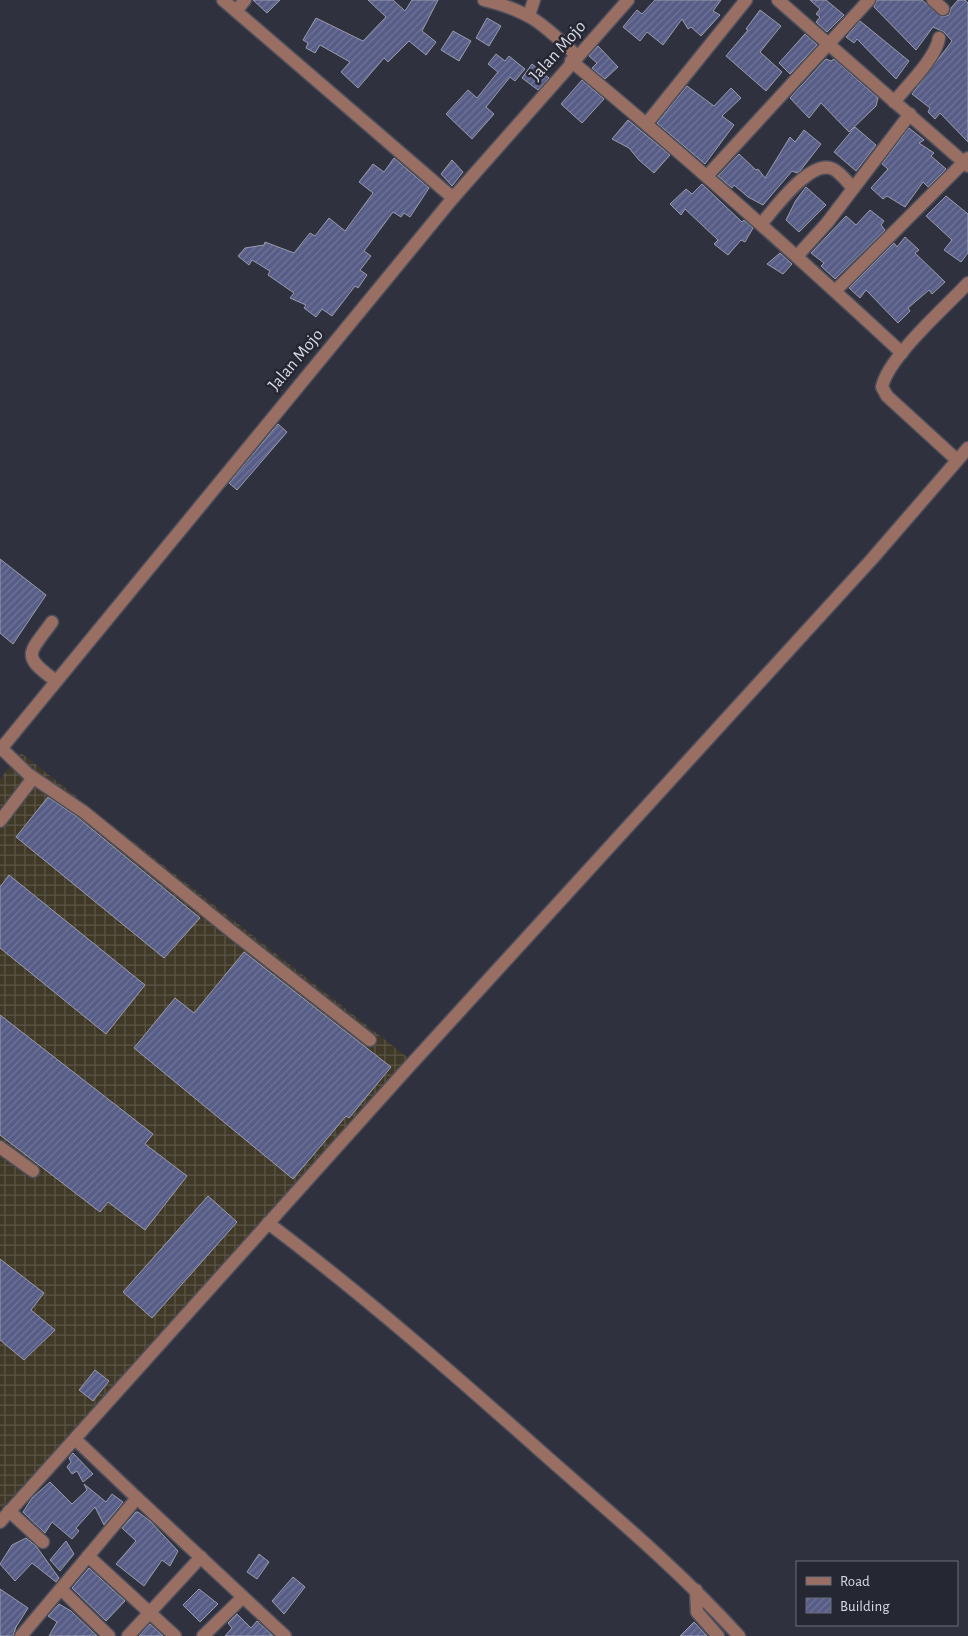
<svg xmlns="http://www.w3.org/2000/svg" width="968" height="1636" font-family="'Alegreya Sans',sans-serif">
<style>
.industrial{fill:url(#industrial-grid)}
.building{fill:url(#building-hatch);stroke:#9a9cac}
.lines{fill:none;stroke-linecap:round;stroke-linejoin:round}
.minor-casing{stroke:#4e4f5c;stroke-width:15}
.minor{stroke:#9a6f63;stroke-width:12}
.labels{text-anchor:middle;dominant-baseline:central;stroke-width:5;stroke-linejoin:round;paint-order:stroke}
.street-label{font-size:18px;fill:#d9dae3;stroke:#252733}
</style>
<defs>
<pattern id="industrial-grid" width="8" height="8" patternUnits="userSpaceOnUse" patternTransform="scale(1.25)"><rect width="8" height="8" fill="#403927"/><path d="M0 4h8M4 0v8" fill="none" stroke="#5b5546"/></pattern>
<pattern id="building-hatch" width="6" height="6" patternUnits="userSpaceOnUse" patternTransform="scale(1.25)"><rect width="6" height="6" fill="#585d87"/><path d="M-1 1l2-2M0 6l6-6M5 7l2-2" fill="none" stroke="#6f7498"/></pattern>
</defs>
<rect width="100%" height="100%" fill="#2f313e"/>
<path class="industrial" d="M21,753L412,1061L74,1439L0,1509V779Z"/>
<g class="building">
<path d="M253,0H280L267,13Z"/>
<path d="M368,0H393L405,11L412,0H438L422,31L436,42L426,55L409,41L388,62L384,58L358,88L341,72L350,62L320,45L315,53L306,48L308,43L303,40L316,18L363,41L386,17Z"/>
<path d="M655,0H721L713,11L720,15L701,36L691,27L688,29L682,19L663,45L647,32L640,41L623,27L637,10L642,14Z"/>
<path d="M810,0H826L844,15L827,32L816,22L820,17L816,14L820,9Z"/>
<path d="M877,0H922L942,17L949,15L951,8L958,0H965L968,3V142L940,113L935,119L928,112L930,108L912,94L952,41L944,32L933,27L916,50L874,7Z"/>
<path d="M760,10L781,26L760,52L782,72L766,91L726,56L748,30L746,29Z"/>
<path d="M487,18L501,26L489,46L476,38Z"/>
<path d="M860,21L909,61L896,79L857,39L854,43L846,37Z"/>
<path d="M453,31L471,41L459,61L441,50Z"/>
<path d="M805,34L817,45L790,74L779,63Z"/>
<path d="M598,46L618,67L605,79L592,68L597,63L589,56Z"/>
<path d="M496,54L505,61L509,56L525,69L515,81L510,77L486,107L494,114L472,139L446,114L468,90L477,98L498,72L488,64Z"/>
<path d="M826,59L831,61L834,59L878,98L876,106L849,132L821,103L809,118L790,98Z"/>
<path d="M532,64L549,78L538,90L522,78Z"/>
<path d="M582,80L604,99L582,123L561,104Z"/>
<path d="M687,86L714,106L731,88L741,98L722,116L734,125L705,164L657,123Z"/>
<path d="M628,120L670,155L654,173L639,160L629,148L612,139Z"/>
<path d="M855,127L876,145L856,171L834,152Z"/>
<path d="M909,128L924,140L919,143L934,153L931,156L946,169L928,187L923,182L905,207L887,196L883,199L871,188L888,169L882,164Z"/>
<path d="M804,130L821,144L800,171L797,173L792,171L763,205L748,197L734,185L732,188L718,176L739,154L756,170L758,169L765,178L790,137L795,142Z"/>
<path d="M394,158L429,188L410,217L404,213L401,217L393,212L364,251L371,256L360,270L367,275L358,288L355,286L332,316L322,309L316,317L304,308L306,305L290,298L294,293L268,275L270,271L252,260L249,265L238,256L245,248L264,245L265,242L294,253L310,233L315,236L329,218L345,231L373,193L359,182L373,164L384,172Z"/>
<path d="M452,160L463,172L452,186L441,174Z"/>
<path d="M702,184L742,222L744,220L753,228L745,242L741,240L728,255L714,244L718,240L685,209L681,215L670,204L686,189L692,194Z"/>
<path d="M806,187L826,205L799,232L786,220L796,200Z"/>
<path d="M946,196L968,214V253L961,262L944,250L952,240L926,216Z"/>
<path d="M870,210L884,221L881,225L885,230L835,279L821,266L824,263L811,253L846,216L856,225Z"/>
<path d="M905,237L919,250L915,253L945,282L932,294L929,290L908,308L910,311L898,323L866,290L860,298L849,288L894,243L897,247Z"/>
<path d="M780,253L792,264L783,274L767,264Z"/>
<path d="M278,424L287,432L237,490L229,483Z"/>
<path d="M0,559L46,595L13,644L0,633Z"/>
<path d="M48,797L76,816L200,918L164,958L16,837Z"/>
<path d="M9,875L145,985L106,1034L0,948V887Z"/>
<path d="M244,952L391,1067L349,1118L346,1116L293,1179L134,1048L175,998L194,1013Z"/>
<path d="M0,1015L153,1134L145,1144L187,1176L145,1230L108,1202L100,1212L0,1135Z"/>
<path d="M208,1196L237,1222L152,1318L123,1292Z"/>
<path d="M0,1259L44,1293L31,1310L55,1330L24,1360L0,1340Z"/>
<path d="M95,1370L109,1381L93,1401L79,1390Z"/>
<path d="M73,1453L93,1474L83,1482L77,1471L72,1474L67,1467L71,1462L69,1458Z"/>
<path d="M50,1482L72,1504L87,1490L84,1484L106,1502L112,1494L123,1502L104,1525L95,1507L76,1528L79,1531L72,1539L52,1522L45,1533L23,1512L32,1498Z"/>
<path d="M136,1512H138L150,1521L178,1551L170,1566L162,1560L144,1586L116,1564L136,1541L122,1528Z"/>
<path d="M26,1538L36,1546L59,1578L56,1582L32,1563L15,1581L0,1564L12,1545Z"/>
<path d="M66,1541L74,1554L60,1571L50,1560Z"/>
<path d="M259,1554L269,1562L257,1579L247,1572Z"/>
<path d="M89,1568L125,1601L106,1621L72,1588Z"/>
<path d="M293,1577L305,1587L284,1614L272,1601Z"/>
<path d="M0,1589L28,1608L16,1627L13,1636H0Z"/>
<path d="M199,1589L218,1604L200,1622L183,1605Z"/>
<path d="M59,1604L71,1611L97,1636H49L57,1622L48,1616Z"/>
<path d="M237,1614L251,1628L257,1621L273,1636H225L232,1628L228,1623Z"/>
<path d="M694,1622L707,1636H680Z"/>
<path d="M150,1624L163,1636H139Z"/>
</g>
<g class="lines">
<defs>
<g id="minor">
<path d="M223,0L453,198"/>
<path d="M484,0C530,11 543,24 577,56"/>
<path d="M778,0L968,166"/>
<path d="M933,0L943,9"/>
<path d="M236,11L245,0"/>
<path d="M529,15L534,0"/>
<path d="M571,61C685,155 794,253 902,353"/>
<path d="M894,102C907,86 936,58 939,38"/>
<path d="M647,123L746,0"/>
<path d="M707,176L869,0"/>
<path d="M762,223C774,209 811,158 833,169C841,173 847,182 853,188"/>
<path d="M798,255L827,223L910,114"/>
<path d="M835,291L968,158"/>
<path d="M957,460L887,396L882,387C888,357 946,307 968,283"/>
<path d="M52,622C29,654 20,655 56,681"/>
<path d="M1,748L28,774L84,812L231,931L370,1040"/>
<path d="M0,750L453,198L628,0"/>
<path d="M0,821L33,778"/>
<path d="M0,1147L33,1171"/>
<path d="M268,1223C365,1296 456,1376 546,1456C612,1514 680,1571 739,1636"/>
<path d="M137,1498L285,1636"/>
<path d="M9,1511L43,1542"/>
<path d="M0,1522L405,1071L872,559L968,448"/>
<path d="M88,1556L175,1636"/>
<path d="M61,1589L109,1636"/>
<path d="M696,1590L697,1612L718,1636"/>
<path d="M21,1636L137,1498L75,1439"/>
<path d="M128,1636L201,1557"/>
<path d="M203,1636L243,1597"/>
</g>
</defs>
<use href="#minor" class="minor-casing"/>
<use href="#minor" class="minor"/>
</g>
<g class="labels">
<g class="street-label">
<text transform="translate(558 51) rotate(-48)">Jalan Mojo</text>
<text transform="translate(296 360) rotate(-50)">Jalan Mojo</text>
</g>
</g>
<rect x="796" y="1561" width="162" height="65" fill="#252733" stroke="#6d6f79"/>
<rect x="806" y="1577" width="25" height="8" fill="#9a6f63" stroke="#6d6f79"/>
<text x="840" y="1586" font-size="15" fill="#d9dae3">Road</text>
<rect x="806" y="1598" width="25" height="15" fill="url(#building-hatch)" stroke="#6d6f79"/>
<text x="840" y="1611" font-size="15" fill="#d9dae3">Building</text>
</svg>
